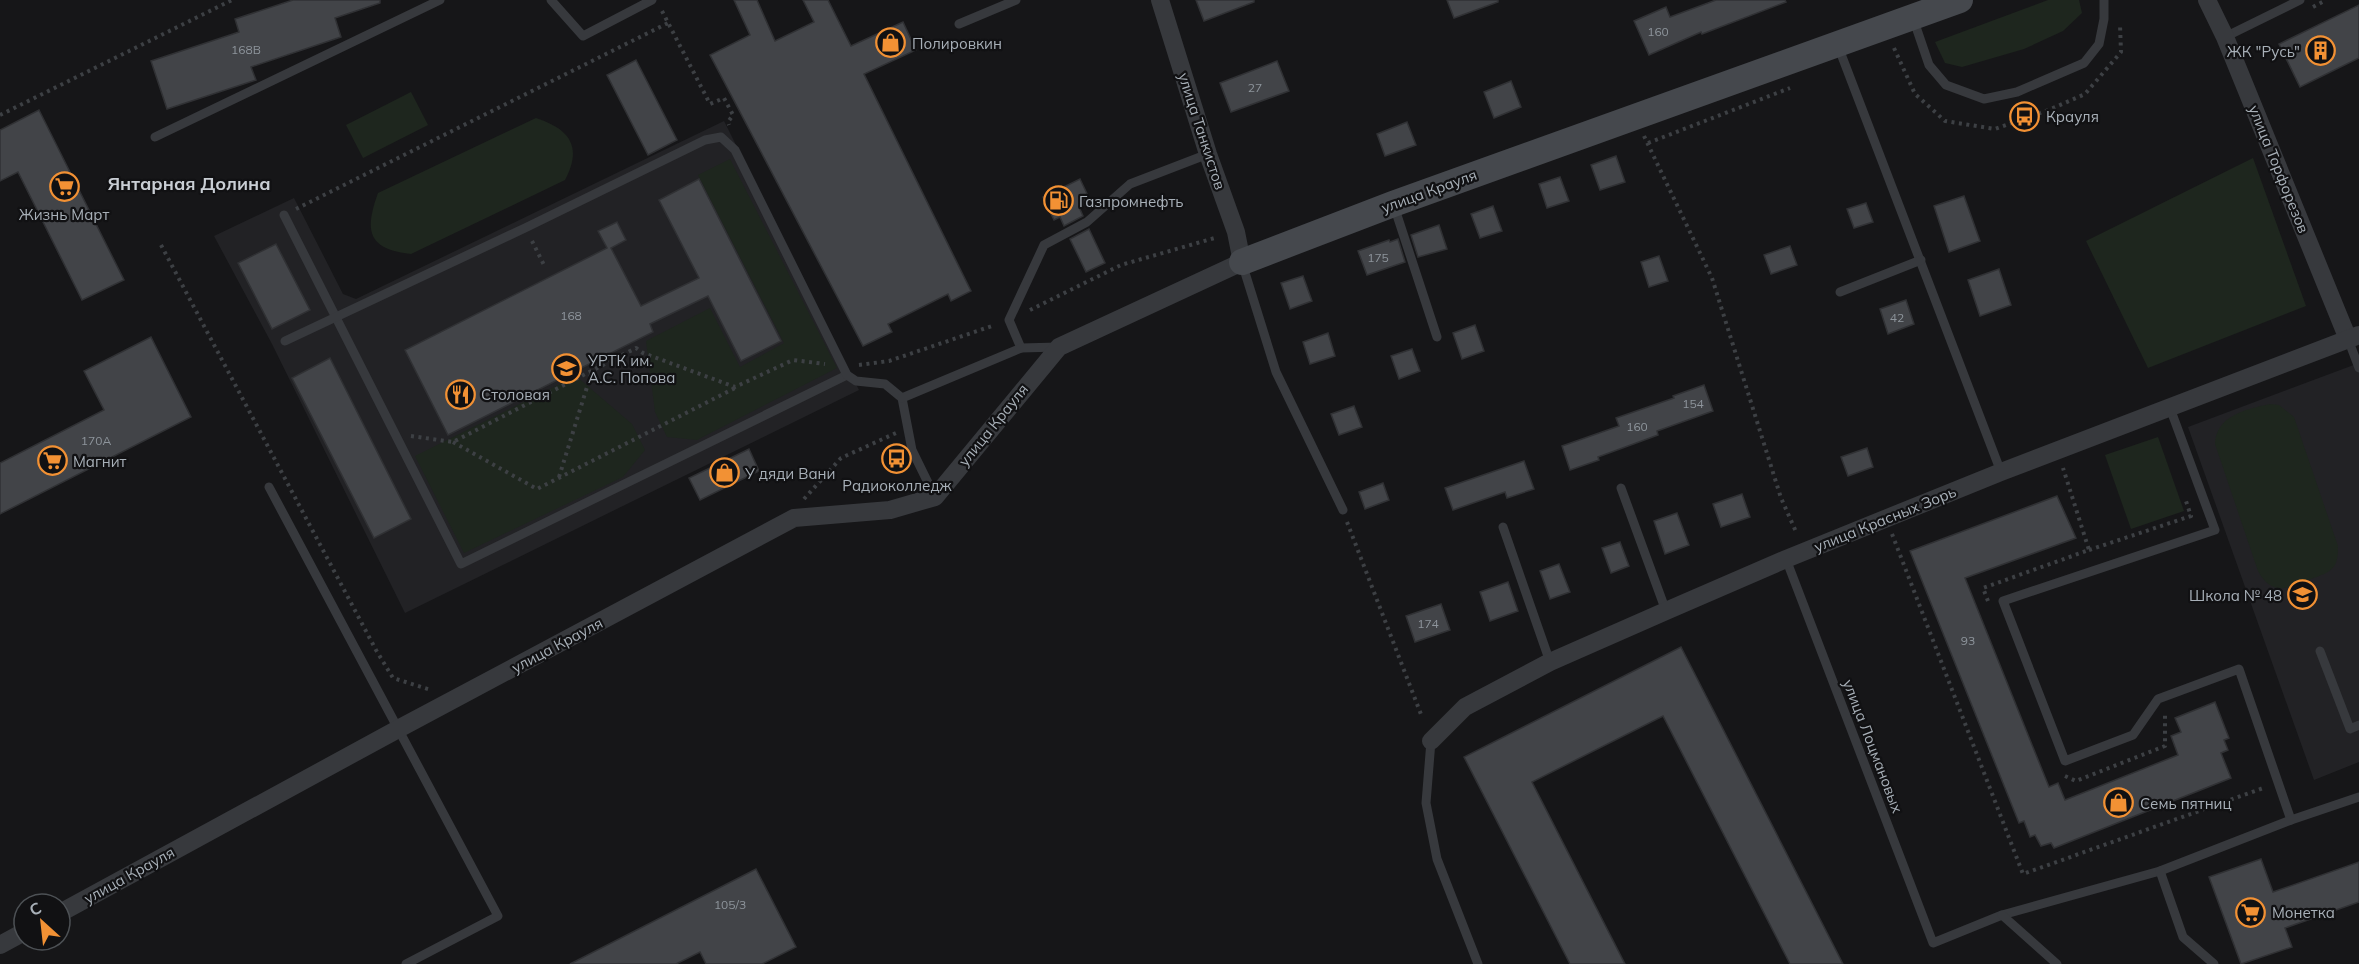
<svg xmlns="http://www.w3.org/2000/svg" width="2359" height="964" font-family="Mulish,sans-serif">
<style>
.built{fill:#222225}
.green{fill:#1e261e}
.building{fill:#424448;stroke:#303134;stroke-width:1.5}
.lines{fill:none;stroke-linecap:round;stroke-linejoin:round}
.path{stroke:#3d4044;stroke-width:4;stroke-dasharray:3 4.5;stroke-linecap:butt}
.lane{stroke:#37393d;stroke-width:9}
.street{stroke:#37393d;stroke-width:18}
.secondary{stroke:#45484d;stroke-width:26}
.labels{text-anchor:middle;dominant-baseline:central;stroke-width:4.5;stroke-linejoin:round;paint-order:stroke}
.number-label{font-size:12px;fill:#8e959c}
.poi-label{font-size:15px;fill:#a8b0b8;stroke:#111113;text-anchor:start}
.street-label{font-size:15px;fill:#a8b0b8;stroke:#111113}
.quarter-label{font-size:18px;font-weight:bold;fill:#c9ced4;stroke:#111113}
</style>
<rect width="100%" height="100%" fill="#161618"/>
<g class="built">
<path d="M724,121L859,390L405,613L272,344L214,236L294,198L343,294L356,299Z"/>
<path d="M2359,363V762L2314,780L2188,427Z"/>
</g>
<g class="green">
<path d="M2048,0H2079L2082,13L2063,31L2024,49L1962,67L1945,63L1935,42Z"/>
<path d="M411,92L428,125L363,158L346,125Z"/>
<path d="M536,118C569,129 583,146 565,180L411,254C368,249 364,232 378,193Z"/>
<path d="M2253,158L2306,306L2148,368L2086,241Z"/>
<path d="M730,159L837,368L697,440L667,437L655,412L646,341L710,308L740,367L784,343L698,175Z"/>
<path d="M576,376L632,424L645,450L623,477L464,553L415,456Z"/>
<path d="M2270,404L2279,405L2294,417L2338,546C2338,553 2338,559 2335,565C2330,573 2319,576 2311,579C2288,588 2272,597 2258,571L2215,444C2216,416 2246,409 2270,404Z"/>
<path d="M2158,437L2184,511L2131,529L2105,455Z"/>
</g>
<g class="building">
<path d="M293,0H380V3L335,18L341,37L251,67L256,80L167,109L151,61L239,32L235,19Z"/>
<path d="M734,0H757L775,41L814,22L803,0H828L851,46L903,22L916,50L864,74L971,291L951,301L948,294L888,324L892,332L863,346L710,55L750,35Z"/>
<path d="M1196,0H1254V2L1204,21Z"/>
<path d="M1447,0H1498V2L1454,18Z"/>
<path d="M1716,0H1785L1786,2L1702,34L1701,32L1649,55L1634,21L1666,7L1670,17Z"/>
<path d="M2359,5V58L2300,87L2279,44Z"/>
<path d="M636,60L677,140L648,155L607,75Z"/>
<path d="M1277,61L1289,91L1231,112L1220,83Z"/>
<path d="M1511,81L1521,107L1494,118L1484,92Z"/>
<path d="M39,110L124,280L82,300L18,172L0,181V130Z"/>
<path d="M1407,122L1416,145L1385,156L1377,134Z"/>
<path d="M1616,156L1625,182L1600,190L1591,165Z"/>
<path d="M1560,177L1569,201L1547,208L1539,184Z"/>
<path d="M699,179L781,341L741,361L708,296L650,324L653,332L448,435L405,350L607,248L598,231L617,222L626,240L611,248L641,306L699,278L659,200Z"/>
<path d="M1080,179L1091,202L1079,207L1083,216L1064,226L1060,217L1054,220L1043,197Z"/>
<path d="M1964,196L1980,241L1949,252L1934,206Z"/>
<path d="M1866,203L1873,222L1854,228L1847,209Z"/>
<path d="M1493,206L1502,231L1480,238L1471,214Z"/>
<path d="M1439,225L1447,249L1418,257L1411,235Z"/>
<path d="M1089,229L1105,263L1086,272L1070,239Z"/>
<path d="M1398,239L1405,262L1367,275L1358,251L1389,240L1390,242Z"/>
<path d="M276,244L310,310L272,329L238,263Z"/>
<path d="M1790,246L1797,265L1771,274L1764,255Z"/>
<path d="M1659,256L1668,281L1649,287L1641,262Z"/>
<path d="M1999,269L2011,305L1980,316L1968,280Z"/>
<path d="M1303,276L1312,301L1290,309L1281,283Z"/>
<path d="M1906,300L1914,324L1888,334L1880,309Z"/>
<path d="M1475,325L1484,351L1462,359L1453,333Z"/>
<path d="M1328,333L1335,356L1310,364L1303,342Z"/>
<path d="M151,337L191,417L0,514V463L104,410L84,371Z"/>
<path d="M1412,349L1420,371L1399,379L1391,356Z"/>
<path d="M330,358L411,519L374,538L292,378Z"/>
<path d="M1704,385L1713,411L1657,431L1658,435L1598,457L1599,460L1570,470L1562,446L1619,426L1616,418L1674,398L1673,396Z"/>
<path d="M1354,406L1362,427L1339,435L1331,414Z"/>
<path d="M1867,448L1873,467L1848,476L1841,457Z"/>
<path d="M749,449L759,471L700,500L689,478Z"/>
<path d="M1524,461L1534,489L1507,498L1505,492L1453,510L1445,488Z"/>
<path d="M1383,483L1389,500L1365,509L1359,492Z"/>
<path d="M1742,494L1750,517L1721,527L1713,504Z"/>
<path d="M2057,496L2076,538L1965,578L2049,787L2058,783L2065,800L2178,755L2171,736L2181,732L2175,718L2215,702L2229,738L2224,740L2228,750L2221,753L2231,778L2054,848L2051,843L2041,846L2035,835L2030,837L2024,821L2019,823L1910,551Z"/>
<path d="M1677,513L1689,545L1665,554L1654,521Z"/>
<path d="M1620,542L1629,566L1611,573L1602,548Z"/>
<path d="M1559,564L1570,592L1550,599L1540,571Z"/>
<path d="M1508,582L1518,611L1490,621L1480,592Z"/>
<path d="M1441,604L1450,630L1415,642L1406,616Z"/>
<path d="M1681,647L1843,964H1790L1663,716L1532,782L1625,964H1570L1464,757Z"/>
<path d="M2261,859L2273,892L2359,862V902L2285,928L2292,947L2241,964L2209,877Z"/>
<path d="M756,869L796,947L762,964H706L700,952L676,964H570Z"/>
</g>
<g class="lines">
<g class="path">
<path d="M2313,7L2326,0"/>
<path d="M662,11L710,104L724,98L733,115L728,122L729,125"/>
<path d="M1894,48L1915,94L1945,121L1995,129L2051,109L2085,94L2121,52L2120,25"/>
<path d="M0,115L232,0"/>
<path d="M1644,136L1712,278L1781,498L1797,534"/>
<path d="M1648,143L1790,88"/>
<path d="M296,209L668,23"/>
<path d="M532,241L545,267"/>
<path d="M161,245L376,650L393,678L431,690"/>
<path d="M1030,310L1121,265L1218,237"/>
<path d="M859,365L889,361L995,325"/>
<path d="M411,436L453,442L636,348L643,353L735,387L793,360L825,364"/>
<path d="M453,442L537,489L735,388"/>
<path d="M559,477L592,371"/>
<path d="M804,499L841,458L896,433"/>
<path d="M1347,522L1422,717"/>
<path d="M1892,534L2023,874L2266,787"/>
<path d="M2089,550L2191,516L2186,501"/>
<path d="M1988,601L1983,588L2089,550L2063,468"/>
<path d="M2065,776L2076,781L2165,746V714"/>
</g>
<g class="lane">
<path d="M551,0L583,36L652,0"/>
<path d="M1913,18L1929,65L1946,85L1984,99L2017,92L2084,63L2099,44L2104,19V0"/>
<path d="M959,24L1016,0"/>
<path d="M2225,37L2300,0"/>
<path d="M1838,46L2001,472"/>
<path d="M155,137L440,0"/>
<path d="M1394,206L1437,337"/>
<path d="M284,215L461,564L847,375"/>
<path d="M1242,263L1276,372L1343,510"/>
<path d="M1840,292L1921,260"/>
<path d="M2348,339L2359,368"/>
<path d="M285,341L525,228L705,140L721,137L735,150L847,375L856,381L885,384L902,398L912,450L935,497"/>
<path d="M1021,348L1009,320L1044,245L1087,222L1130,184L1208,154"/>
<path d="M902,398L1021,348L1058,347"/>
<path d="M2170,408L2215,530L2003,601L2065,761L2133,735L2158,699L2239,669L2291,820"/>
<path d="M269,487L498,916L406,964"/>
<path d="M1621,488L1666,611"/>
<path d="M1503,527L1550,662"/>
<path d="M1786,559L1933,943L2002,915L2160,871L2291,820L2359,797"/>
<path d="M2320,651L2350,729L2359,725"/>
<path d="M1431,741L1426,803L1437,859L1478,964"/>
<path d="M2160,871L2183,937L2214,964"/>
<path d="M2002,915L2057,964"/>
</g>
<g class="street">
<path d="M2207,0L2225,37L2348,339"/>
<path d="M1431,741L1465,707L1550,662L1666,611L1786,559L2001,472L2359,335"/>
<path d="M60,913L400,728L794,518L890,510L935,497L1059,347L1242,262L1236,232L1208,154L1160,0"/>
<path d="M0,945L24,932"/>
</g>
<path class="secondary" d="M1242,262L1393,204L1960,0"/>
</g>
<defs>
<symbol id="shop-ring" viewBox="-11 -11 22 22"><circle r="9.5" fill="#111113" stroke="#f29134" stroke-width="1.5"/><path d="M-5-2.5h2.3a2.7 3.5 0 0 1 5.4 0H5L5.5 6h-11ZM-1.5-2.5h3a1.5 2.3 0 0 0-3 0Z" fill="#f29134"/></symbol>
<symbol id="building-ring" viewBox="-11 -11 22 22"><circle r="9.5" fill="#111113" stroke="#f29134" stroke-width="1.5"/><path d="M-4-6H4V6H1V3H-1V6H-4ZM-2.5-4.3h1.7v1.8h-1.7ZM.8-4.3h1.7v1.8H.8ZM-2.5-1h1.7V.8h-1.7ZM.8-1h1.7V.8H.8Z" fill="#f29134"/></symbol>
<symbol id="bus-ring" viewBox="-11 -11 22 22"><circle r="9.5" fill="#111113" stroke="#f29134" stroke-width="1.5"/><path d="M-5-6H5V4H4V6H2V4H-2V6H-4V4H-5ZM-3.5-4V0h7V-4ZM-3.5 1.2v1.5H-2V1.2ZM2 1.2v1.5H3.5V1.2Z" fill="#f29134"/></symbol>
<symbol id="supermarket-ring" viewBox="-11 -11 22 22"><circle r="9.5" fill="#111113" stroke="#f29134" stroke-width="1.5"/><path d="M-6-5.5h2.5l.6 2H6L4.5 2H-2.5L-4.4-4H-6ZM-1.5 3.2a1.3 1.3 0 1 0 .1 0ZM3 3.2a1.3 1.3 0 1 0 .1 0Z" fill="#f29134"/></symbol>
<symbol id="fuel-ring" viewBox="-11 -11 22 22"><circle r="9.5" fill="#111113" stroke="#f29134" stroke-width="1.5"/><path d="M-5.5-6h7V0h2V4h1.3V-2.5L3-4.5l.8-.8L6-3V5H2.5V1h-1V6h-7ZM-4.2-4.7v3.2H.2V-4.7Z" fill="#f29134"/></symbol>
<symbol id="university-ring" viewBox="-11 -11 22 22"><circle r="9.5" fill="#111113" stroke="#f29134" stroke-width="1.5"/><path d="M0-5L7-2L0 1L-7-2ZM-4 1L0 2.5L4 1V4Q0 6-4 4Z" fill="#f29134"/></symbol>
<symbol id="restaurant-ring" viewBox="-11 -11 22 22"><circle r="9.5" fill="#111113" stroke="#f29134" stroke-width="1.5"/><path d="M-5-6h1v4h1v-4h1v4h1v-4h1v5L-1.5 .5V6h-2V.5L-5-1ZM5-6V6H3V1.5H1.5Q1.5-4 5-6Z" fill="#f29134"/></symbol>
<symbol id="school-ring" viewBox="-11 -11 22 22"><circle r="9.5" fill="#111113" stroke="#f29134" stroke-width="1.5"/><path d="M0-5L7-2L0 1L-7-2ZM-4 1L0 2.5L4 1V4Q0 6-4 4Z" fill="#f29134"/></symbol>
</defs>
<g fill-rule="evenodd">
<use href="#shop-ring" x="874" y="26" width="33" height="33"/>
<use href="#building-ring" x="2304" y="34" width="33" height="33"/>
<use href="#bus-ring" x="2008" y="100" width="33" height="33"/>
<use href="#supermarket-ring" x="48" y="170" width="33" height="33"/>
<use href="#fuel-ring" x="1042" y="184" width="33" height="33"/>
<use href="#university-ring" x="550" y="352" width="33" height="33"/>
<use href="#restaurant-ring" x="444" y="378" width="33" height="33"/>
<use href="#bus-ring" x="880" y="442" width="33" height="33"/>
<use href="#supermarket-ring" x="36" y="444" width="33" height="33"/>
<use href="#shop-ring" x="708" y="456" width="33" height="33"/>
<use href="#school-ring" x="2286" y="578" width="33" height="33"/>
<use href="#shop-ring" x="2102" y="786" width="33" height="33"/>
<use href="#supermarket-ring" x="2234" y="896" width="33" height="33"/>
</g>
<g class="labels">
<g class="number-label">
<text x="1658" y="31">160</text>
<text x="246" y="49">168В</text>
<text x="1255" y="87">27</text>
<text x="1378" y="257">175</text>
<text x="571" y="315">168</text>
<text x="1897" y="317">42</text>
<text x="1693" y="403">154</text>
<text x="1637" y="426">160</text>
<text x="96" y="440">170А</text>
<text x="1428" y="623">174</text>
<text x="1968" y="640">93</text>
<text x="730" y="904">105/3</text>
</g>
<g class="poi-label">
<text x="912" y="43">Полировкин</text>
<text x="2300" y="51" text-anchor="end">ЖК "Русь"</text>
<text x="2046" y="116">Крауля</text>
<text x="1079" y="201">Газпромнефть</text>
<text x="64" y="214" text-anchor="middle">Жизнь Март</text>
<text x="588" y="360">УРТК им.<tspan x="588" dy="17">А.С. Попова</tspan></text>
<text x="481" y="394">Столовая</text>
<text x="73" y="461">Магнит</text>
<text x="745" y="473">У дяди Вани</text>
<text x="897" y="485" text-anchor="middle">Радиоколледж</text>
<text x="2282" y="595" text-anchor="end">Школа № 48</text>
<text x="2140" y="803">Семь пятниц</text>
<text x="2272" y="912">Монетка</text>
</g>
<g class="street-label">
<text transform="translate(1202 131) rotate(72)">улица Танкистов</text>
<text transform="translate(2279 169) rotate(68)">улица Торфорезов</text>
<text transform="translate(1429 191) rotate(-20)">улица Крауля</text>
<text transform="translate(993 425) rotate(-51)">улица Крауля</text>
<text transform="translate(1885 519) rotate(-22)">улица Красных Зорь</text>
<text transform="translate(557 645) rotate(-28)">улица Крауля</text>
<text transform="translate(1873 746) rotate(69)">улица Лоцмановых</text>
<text transform="translate(129 875) rotate(-29)">улица Крауля</text>
</g>
<g class="quarter-label">
<text x="189" y="183">Янтарная Долина</text>
</g>
</g>
<g transform="translate(42 922) rotate(333)"><circle r="28" fill="#111113" stroke="#4d5155" stroke-width="1.5"/>
<path d="M0-4.5L10 22L0 15L-10 22Z" fill="#f29134"/>
<text y="-9" font-size="16" font-weight="bold" text-anchor="middle" fill="#a8b0b8">С</text>
</g>
</svg>
